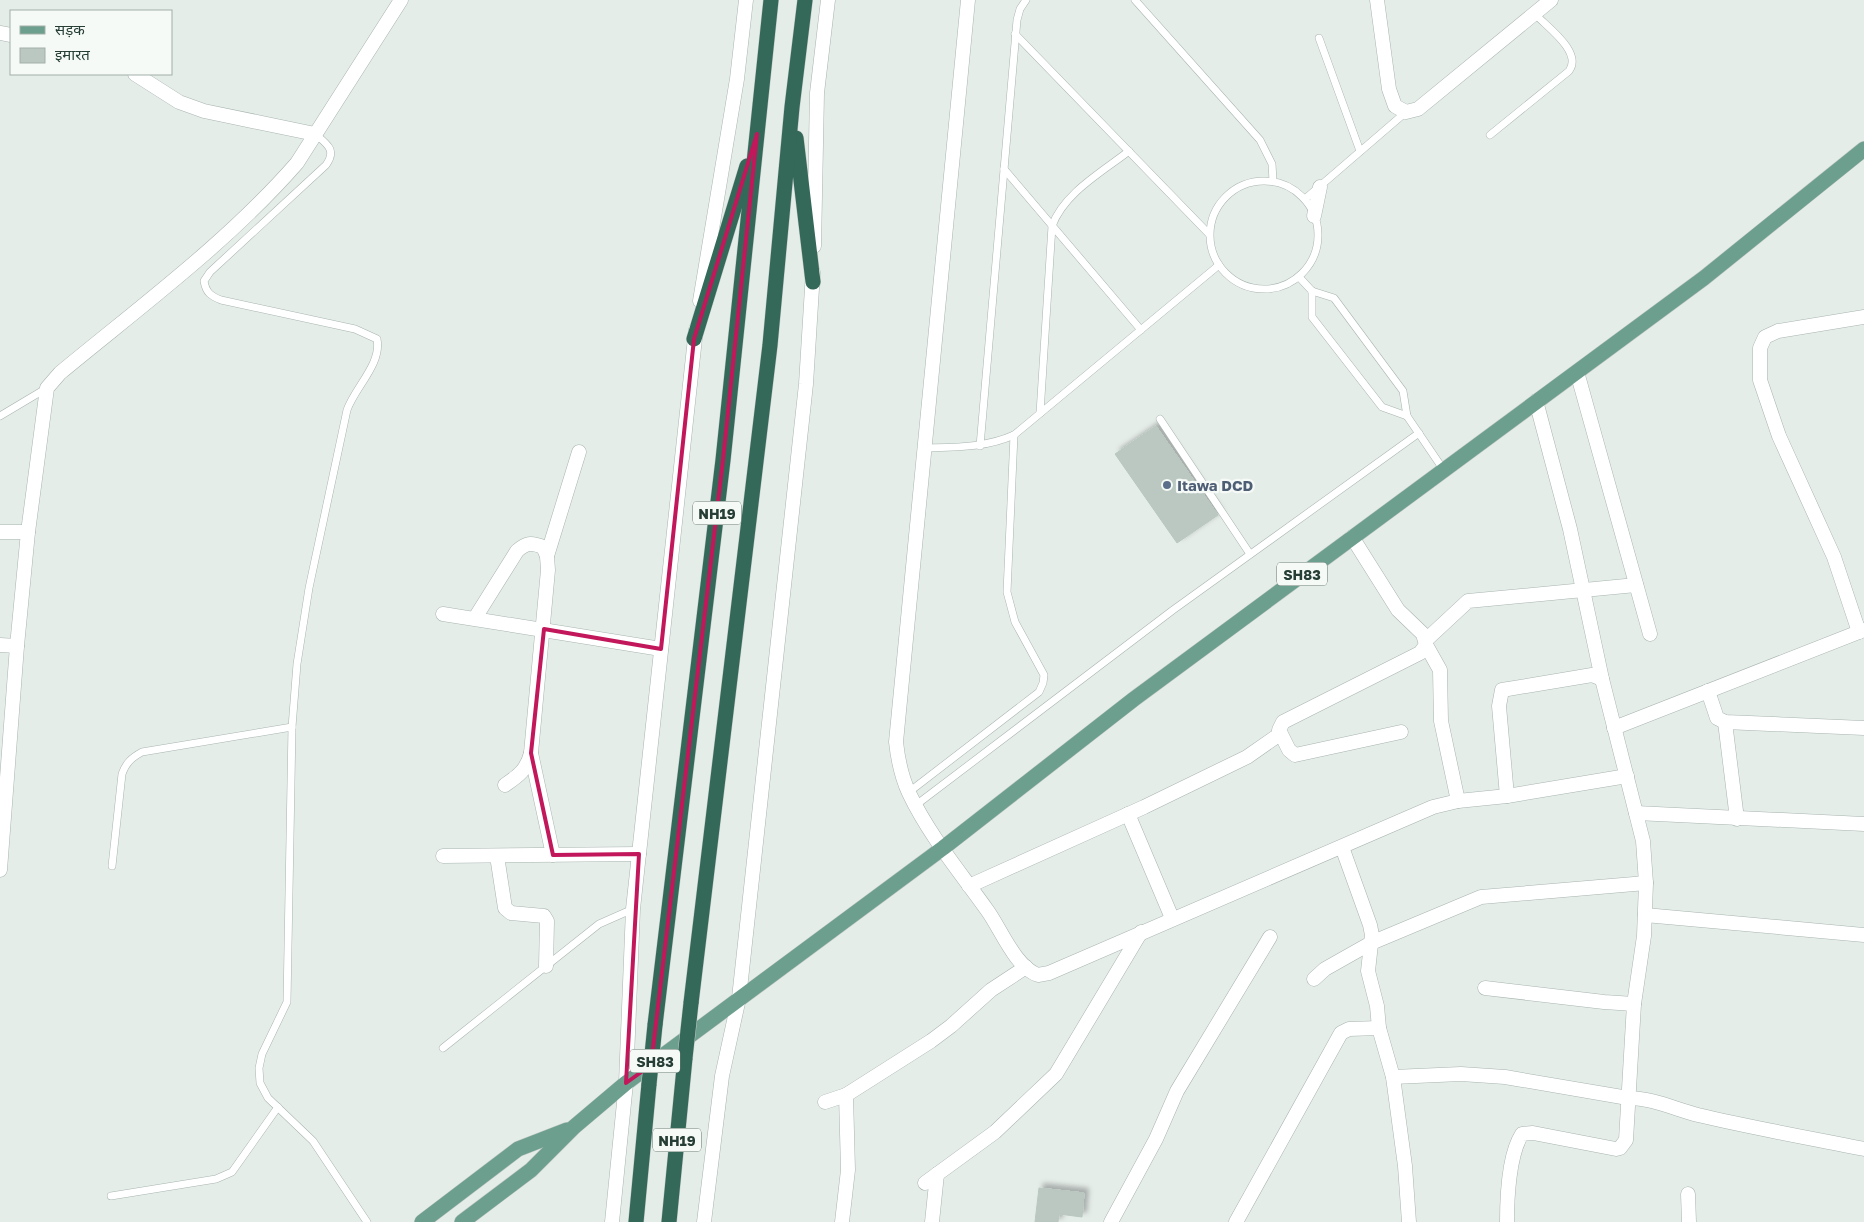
<svg xmlns="http://www.w3.org/2000/svg" width="1864" height="1222" font-family="'Golos Text','Noto Sans Devanagari',sans-serif">
<style>
.building{fill:#bbc8c2;stroke:#b8c7bf;filter:url(#shadow)}
.lines{fill:none;stroke-linecap:round;stroke-linejoin:round}
.lane-casing{stroke:#a8b5af;stroke-width:8}
.street-casing{stroke:#a8b5af;stroke-width:15}
.primary-casing{stroke:#c2c9c6;stroke-width:16}
.highway-casing{stroke:#c2c9c6;stroke-width:16}
.lane{stroke:#fff;stroke-width:7}
.street{stroke:#fff;stroke-width:14}
.primary{stroke:#6d9f8e;stroke-width:15}
.highway{stroke:#346859;stroke-width:15}
.highway-bridge-casing{stroke:#c2c9c6;stroke-width:16;stroke-linecap:butt}
.highway-bridge{stroke:#346859;stroke-width:15}
.marked{fill:none;stroke:#c2185b;stroke-width:4;stroke-linejoin:round}
.service-dot{fill:#5c6f8a;stroke:#f6faf7;stroke-width:2}
.labels{text-anchor:middle;dominant-baseline:central;stroke-width:4.5;stroke-linejoin:round;paint-order:stroke}
.shield{fill:#f6faf7;stroke:#64766f;stroke-width:1}
.shield-label{font-size:14px;font-weight:bold;fill:#263e35}
.service-label{font-size:15px;font-weight:bold;fill:#4e5e75;stroke:#f6faf7;text-anchor:start}
</style>
<defs>
<filter id="shadow"><feDropShadow dx="4.5" dy="-4.5" stdDeviation="2.5" flood-color="#0004"/></filter>
</defs>
<rect width="100%" height="100%" fill="#e5ede9"/>
<g class="building">
<path d="M1156,426L1218,515L1177,543L1115,454Z"/>
<path d="M1039,1188L1084,1193L1082,1217L1059,1214L1058,1222H1035Z"/>
</g>
<g class="lines">
<defs>
<g id="lane">
<path d="M1135,0L1260,140L1272,164L1273,181"/>
<path d="M1015,34L1209,234"/>
<path d="M1319,38L1360,151"/>
<path d="M315,134C327,144 337,150 326,165L210,272L204,281C206,293 211,296 221,300L355,329L377,339C382,364 355,387 347,410L309,588L297,664L292,727L287,1002L262,1054L259,1068L260,1083L268,1098L313,1141L367,1222"/>
<path d="M1490,135L1569,71C1583,52 1547,27 1535,14"/>
<path d="M1004,169L1141,330"/>
<circle cx="1264" cy="235" r="54"/>
<path d="M1305,199L1406,112"/>
<path d="M1299,277L1312,291L1334,298L1403,391L1407,416L1443,469"/>
<path d="M1312,291V317L1382,407L1407,416"/>
<path d="M1040,413L1052,226C1064,193 1102,172 1129,151"/>
<path d="M0,416L47,388"/>
<path d="M1160,419L1250,554"/>
<path d="M980,446L1017,20L1020,9L1026,0"/>
<path d="M923,448C955,447 985,448 1014,435L1219,265"/>
<path d="M909,792L1039,692L1043,683L1044,675L1015,622L1007,592L1014,435"/>
<path d="M916,805L1173,610L1419,433"/>
<path d="M112,866L122,774C126,763 131,758 142,752L292,727"/>
<path d="M443,1048L599,924L633,909"/>
<path d="M111,1196L216,1179L232,1172L278,1107"/>
</g>
<g id="street">
<path d="M968,0L896,742C898,760 901,776 909,793C929,835 960,872 987,910C1001,929 1015,967 1038,975L1049,973L1433,807L1458,801L1507,796L1627,776"/>
<path d="M1377,0L1389,89L1395,106L1406,112L1418,109L1551,0"/>
<path d="M0,33L11,35"/>
<path d="M135,74L179,102L204,111L315,134"/>
<path d="M1314,216L1320,187"/>
<path d="M814,246L817,93L828,0"/>
<path d="M700,301L737,79L746,0"/>
<path d="M1577,372L1650,634"/>
<path d="M0,532H28"/>
<path d="M1352,537L1398,610L1423,634L1426,645L1420,653L1283,722L1279,730L1289,750L1295,755L1401,732"/>
<path d="M547,556L579,452"/>
<path d="M443,614L661,649"/>
<path d="M475,618L517,551C526,543 531,542 543,547L547,556L548,570L531,753C527,770 518,776 505,785"/>
<path d="M1859,632L1834,557L1779,436L1760,380V348L1765,337L1778,331L1864,317"/>
<path d="M1426,640L1468,601L1636,585"/>
<path d="M0,645L17,646"/>
<path d="M1426,645L1440,670L1441,721L1458,801"/>
<path d="M1708,691L1717,718L1725,722L1864,728"/>
<path d="M1725,722L1737,819"/>
<path d="M1614,728L1864,630"/>
<path d="M531,753L553,855"/>
<path d="M1507,796L1499,706L1502,690L1592,675L1602,679"/>
<path d="M1636,813L1864,824"/>
<path d="M1128,814L1172,918"/>
<path d="M1342,847L1370,925L1372,935L1368,971L1377,1006L1379,1028L1393,1077L1405,1166L1409,1222"/>
<path d="M443,856L639,854"/>
<path d="M497,856L505,908L511,913L544,916L547,921L546,966"/>
<path d="M0,870L17,646L28,532L47,388L60,373C141,306 228,242 297,163L401,0"/>
<path d="M969,886L1144,807L1247,757L1280,734"/>
<path d="M1645,915L1864,935"/>
<path d="M1314,979L1325,969L1371,943L1481,897L1646,883"/>
<path d="M1485,988L1604,1002L1634,1004"/>
<path d="M1393,1077L1461,1074L1505,1077L1628,1098C1652,1098 1675,1109 1698,1115C1753,1128 1809,1138 1864,1149"/>
<path d="M825,1102L846,1095L931,1041L951,1026L991,990L1026,967"/>
<path d="M925,1183L995,1132L1056,1074L1141,932"/>
<path d="M1688,1194L1689,1222"/>
<path d="M612,1222L626,1083L633,909L696,329"/>
<path d="M704,1222L722,1076L739,998L806,384L813,272"/>
<path d="M842,1222L848,1170L846,1095"/>
<path d="M932,1222L937,1174"/>
<path d="M1111,1222L1156,1139L1177,1091L1270,937"/>
<path d="M1236,1222L1341,1033L1349,1029L1379,1028"/>
<path d="M1507,1222C1507,1198 1509,1154 1522,1134L1533,1133L1616,1149L1620,1148L1626,1140L1634,1004L1644,936L1646,883L1643,841L1602,679L1570,529L1536,401"/>
</g>
<g id="primary">
<path d="M422,1222L518,1149L567,1130"/>
<path d="M462,1222L531,1170L574,1127L626,1083L943,848L1134,699L1704,278L1864,149"/>
</g>
<g id="highway">
<path d="M796,138L813,282"/>
<path d="M694,339L747,166"/>
<path d="M691,1003L770,345L792,107L805,0"/>
<path d="M655,1025L723,460L771,0"/>
<path d="M636,1222L649,1084"/>
<path d="M669,1222L685,1058"/>
</g>
</defs>
<use href="#lane" class="lane-casing"/>
<use href="#street" class="street-casing"/>
<use href="#primary" class="primary-casing"/>
<use href="#highway" class="highway-casing"/>
<use href="#lane" class="lane"/>
<use href="#street" class="street"/>
<use href="#primary" class="primary"/>
<use href="#highway" class="highway"/>
<defs>
<g id="highway-bridge">
<path d="M685,1058L691,1003"/>
<path d="M649,1084L655,1025"/>
</g>
</defs>
<use href="#highway-bridge" class="highway-bridge-casing"/>
<use href="#highway-bridge" class="highway-bridge"/>
</g>
<path class="marked" d="M757,134L723,460L651,1065L626,1083L639,854L553,855L531,753L544,629L661,649L694,339Z"/>
<circle class="service-dot" cx="1167" cy="485" r="5"/>
<g class="labels">
<g class="shield">
<rect x="693" y="501.5" width="48" height="23" rx="4"/>
<rect x="1277" y="562.5" width="50" height="23" rx="4"/>
<rect x="630" y="1049.5" width="50" height="23" rx="4"/>
<rect x="653" y="1128.5" width="48" height="23" rx="4"/>
</g>
<g class="shield-label">
<text x="717" y="513">NH19</text>
<text x="1302" y="574">SH83</text>
<text x="655" y="1061">SH83</text>
<text x="677" y="1140">NH19</text>
</g>
<g class="service-label">
<text x="1177" y="485">Itawa DCD</text>
</g>
</g>
<rect x="10" y="10" width="162" height="65" fill="#f6faf7" stroke="#a3afa9"/>
<rect x="20" y="26" width="25" height="8" fill="#6d9f8e" stroke="#a3afa9"/>
<text x="55" y="35" font-size="15" fill="#263e35">सड़क</text>
<rect x="20" y="48" width="25" height="15" fill="#bbc8c2" stroke="#a3afa9"/>
<text x="55" y="60" font-size="15" fill="#263e35">इमारत</text>
</svg>
